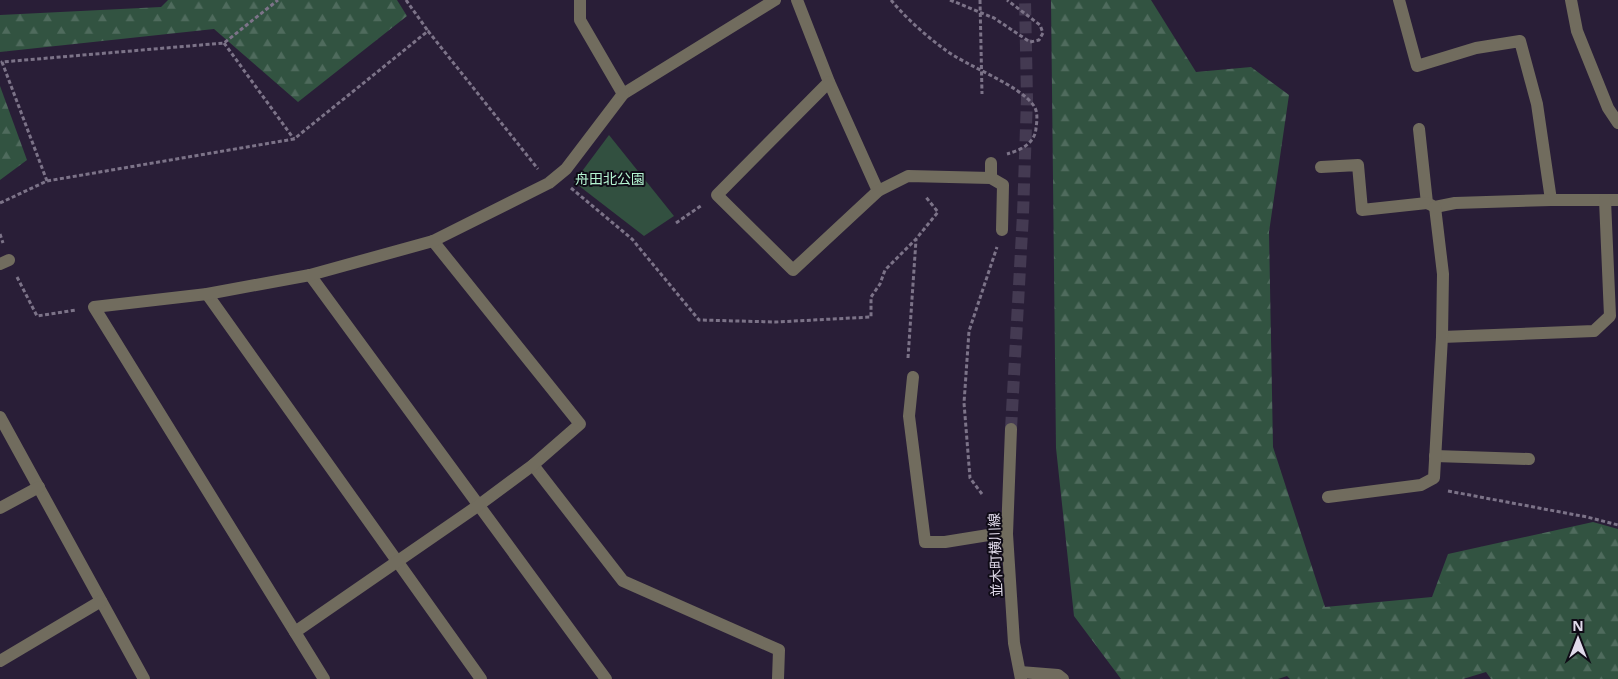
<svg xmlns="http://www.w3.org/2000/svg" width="1618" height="679" font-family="'Noto Sans','Noto Sans JP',sans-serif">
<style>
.forest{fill:url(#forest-firs)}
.park{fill:#325040}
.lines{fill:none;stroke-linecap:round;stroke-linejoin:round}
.minor-tunnel{stroke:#443a52;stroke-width:12;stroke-dasharray:12 6;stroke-linecap:butt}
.path{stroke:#7c7388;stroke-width:3;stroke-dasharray:4 2.5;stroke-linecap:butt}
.minor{stroke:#716c5e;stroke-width:12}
.labels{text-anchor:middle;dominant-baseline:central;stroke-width:4;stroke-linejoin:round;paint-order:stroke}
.park-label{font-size:14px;fill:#b5f5d2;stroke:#0f0b16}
.street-label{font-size:14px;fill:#e0daea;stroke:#0f0b16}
</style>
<defs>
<pattern id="forest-firs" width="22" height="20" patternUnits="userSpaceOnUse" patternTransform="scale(1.25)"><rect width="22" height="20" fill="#325341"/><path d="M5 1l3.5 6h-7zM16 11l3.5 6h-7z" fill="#4f6b5d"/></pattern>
</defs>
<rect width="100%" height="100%" fill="#291e37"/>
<g class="forest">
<path d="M168,0H397L407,16L298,102L214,29L0,52V15L161,7Z"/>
<path d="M1051,0H1151L1196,72L1251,67L1289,95L1269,232L1273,447L1325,607L1432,597L1448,554L1593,522L1618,529V679H1491L1486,672L1463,679H1290L1287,676L1278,679H1121L1074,616L1056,448Z"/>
<path d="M0,86L27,160L0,180Z"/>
</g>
<path class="park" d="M609,135L674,216L644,236L574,182Z"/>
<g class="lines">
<path class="minor-tunnel" d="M1011,429L1023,214L1027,98L1025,0"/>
<g class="path">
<path d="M406,0L428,31"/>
<path d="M891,0C906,18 925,35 944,49C966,66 1020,85 1034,106C1038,112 1037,121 1036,128C1035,144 1020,150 1007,154"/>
<path d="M950,0L994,18L1030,42L1039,40L1043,33L1040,25L1007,0"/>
<path d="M980,0L982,94"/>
<path d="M224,43L294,139"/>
<path d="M47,181L2,62L224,43L278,0"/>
<path d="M571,188L632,239L699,320L776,322L871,317V297L880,284L885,270L916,239L938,212L925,196"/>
<path d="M0,203L47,181L294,139L428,31L538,169"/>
<path d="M676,223L702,205"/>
<path d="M0,234L3,243"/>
<path d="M17,277L37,316L76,310"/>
<path d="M908,358L916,240"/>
<path d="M1448,491L1587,517L1618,525"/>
<path d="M982,494L970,478L964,403L969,331L997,247"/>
</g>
<g class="minor">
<path d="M797,0L829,82L878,191"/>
<path d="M1399,0L1417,66L1476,48L1520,41L1537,104L1551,200"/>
<path d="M1571,0L1577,31L1608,108L1618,123"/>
<path d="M829,82L717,195L793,270L878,191L908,176L991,178L1003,185L1002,230"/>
<path d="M623,94L775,0"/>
<path d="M1419,129L1427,203L1435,207L1455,203L1551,200H1618"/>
<path d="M1321,167L1358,165L1362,210L1427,203"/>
<path d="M991,178V163"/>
<path d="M0,264L9,260"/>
<path d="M310,275L606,679"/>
<path d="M207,294L481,679"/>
<path d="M1442,337L1594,331L1610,316L1605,200"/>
<path d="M913,377L909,416L925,542H945L1007,532"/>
<path d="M0,417L144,679"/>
<path d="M1011,429L1007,534L1014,643L1021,679"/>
<path d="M1435,456L1529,459"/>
<path d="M533,465L623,581L779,650L778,679"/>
<path d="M1328,497L1421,485L1434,478L1442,337L1443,274L1435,207"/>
<path d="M0,508L39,487"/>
<path d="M295,632L479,505L533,465L580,424L433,241"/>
<path d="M0,661L101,601"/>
<path d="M1020,672L1058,675L1063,679"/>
<path d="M324,679L94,307L207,294L310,275L433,241L549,183L566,169L623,94L580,20V0"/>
</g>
</g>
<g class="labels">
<g class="park-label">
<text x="610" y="178">舟田北公園</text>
</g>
<g class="street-label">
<text transform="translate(995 555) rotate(-92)">並木町横川線</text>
</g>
</g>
<g transform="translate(1578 639)" stroke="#0f0b16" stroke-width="4" paint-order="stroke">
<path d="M0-4L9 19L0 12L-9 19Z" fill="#e0daea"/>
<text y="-8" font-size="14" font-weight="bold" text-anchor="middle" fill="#e0daea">N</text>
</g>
</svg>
